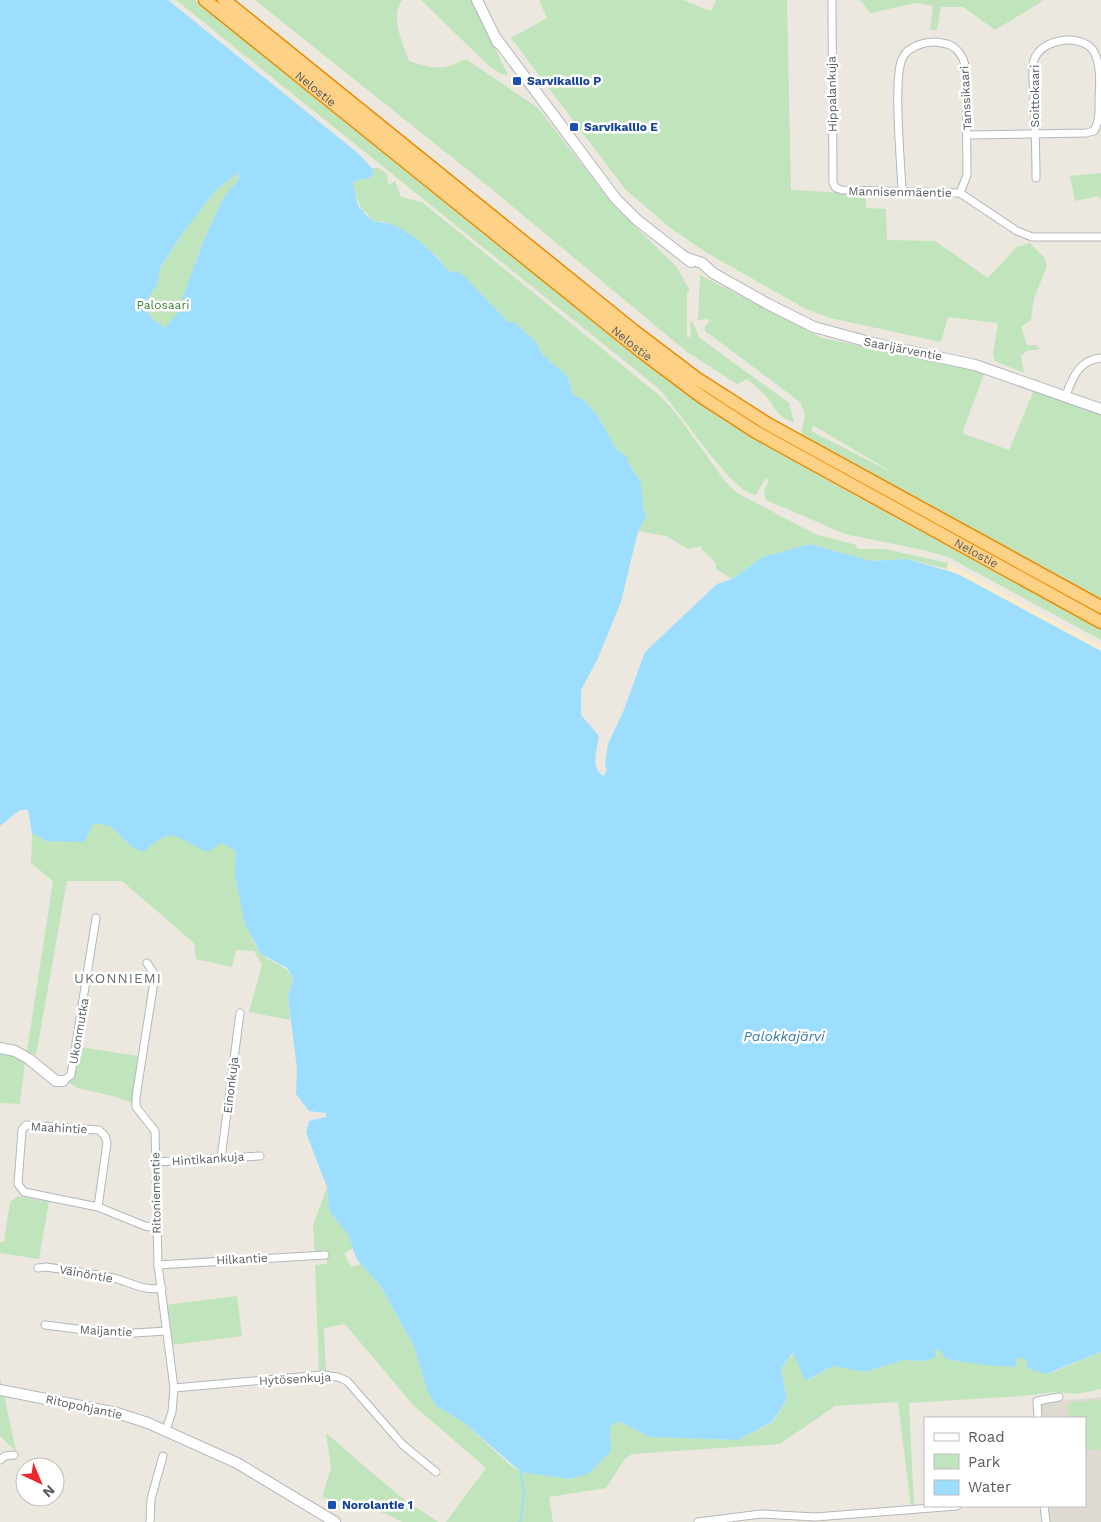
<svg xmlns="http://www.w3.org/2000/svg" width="1101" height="1522" font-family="'Work Sans',sans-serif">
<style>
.education{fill:#dedad1}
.green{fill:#c0e4bb;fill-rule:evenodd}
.sand{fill:#faebcd}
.water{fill:#9ddeff;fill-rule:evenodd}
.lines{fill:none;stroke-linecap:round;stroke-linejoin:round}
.stream{stroke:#9ddeff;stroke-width:2}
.street-casing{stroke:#b3b7bb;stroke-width:9}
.secondary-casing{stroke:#b4b8bd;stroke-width:12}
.highway-casing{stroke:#ec8a00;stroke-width:15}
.street{stroke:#fff;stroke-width:7}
.secondary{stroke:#fff;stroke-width:10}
.highway{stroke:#fdd286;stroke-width:12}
.transit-dot{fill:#1a4fb4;stroke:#fff;stroke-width:2}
.labels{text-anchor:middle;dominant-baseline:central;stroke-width:5;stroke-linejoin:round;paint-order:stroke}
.transit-label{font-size:12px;font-weight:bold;fill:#164399;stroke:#fff;text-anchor:start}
.street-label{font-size:12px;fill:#595d61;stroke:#fff}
.park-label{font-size:12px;fill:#398434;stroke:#fff}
.neighbourhood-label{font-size:14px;letter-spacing:1px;fill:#6a6f73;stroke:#fff}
.water-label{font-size:14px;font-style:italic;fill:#397aa7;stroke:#fff}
</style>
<rect width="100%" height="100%" fill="#ece8e0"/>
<path class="education" d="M1101,1397V1522H1048L1047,1506H1085V1418H1040L1039,1403Z"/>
<g class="green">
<path d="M176,0H195L638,358C782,464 944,543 1101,628V640L948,557L923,550L845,534L766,500L764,490L769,481L766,478L756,495C732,494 679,409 658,388Z"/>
<path d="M255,0H403C389,15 403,45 409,61C433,69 443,71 466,59L538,108L615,207L677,267L690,291L687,293V338L691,336L690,322L692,321L700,338L789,403L794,422C776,417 775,407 765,395C759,389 753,384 747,379L737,384L687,352L488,186Z"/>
<path d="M421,0H472L508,75L501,74L490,67Z"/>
<path d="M539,0H683L711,11L716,0H787L791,190L865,194L866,208L886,209L887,240L935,241L988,278L1017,247L1030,243L1045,258L1047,266L1034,298L1031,320L1021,327L1027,345H1036L1040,349L1027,351L1021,356L1024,373L995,361L993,354L998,323L948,317L941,342L830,318L804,308L707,253L669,227L626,190L511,38L547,18Z"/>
<path d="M858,0H1044L995,30L963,7H941L937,30H930L933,6L916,3L870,13L862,2Z"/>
<path d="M377,167L387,174L388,185L395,181L401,197L422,202L660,396L676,413L724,480L737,493L815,534L856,545L857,549H885L948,563L947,569L907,559L871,561L810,544L763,557L732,579L716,569V563L701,549L702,546L688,549L666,536L638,531L646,517L643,507L641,482L630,466L627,457L617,450L597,415L583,399L573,395L568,377L543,355L536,342L514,322H508L449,272L438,257L383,221L374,222L366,212L362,211L352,185L354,181L373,175V169Z"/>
<path d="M239,172L238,180L223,198L202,244L177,314L165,328L151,318L144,305L157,285L160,268L182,234L216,190Z"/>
<path d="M1101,173V200L1099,196L1075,201L1070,176Z"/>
<path d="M700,275L822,338L955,365L984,374L962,433L1009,450L1034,390L1101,415V600L801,435L805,414L800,402L705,331V326L710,321L706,318L698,321ZM814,426L897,475L811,431Z"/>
<path d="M94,823L110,826L132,847L161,825L239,839C242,876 237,921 260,952C268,963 283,962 293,978L288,997L290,1020L249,1012L262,965L254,951L236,950L232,967L196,959L194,943L122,881H67L36,1055L27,1051L53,881L31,863L32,833L46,841L83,842Z"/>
<path d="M80,1047L138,1056L132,1103L117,1097L78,1088L68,1082L74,1077Z"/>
<path d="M0,1051L14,1055L25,1062L20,1104L0,1103Z"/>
<path d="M327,1187L329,1211L348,1235L353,1248L344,1253L351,1267L361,1264L380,1285L414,1346L427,1390L448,1413L463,1422L510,1465L521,1472L568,1479L588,1474L611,1451L610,1427L618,1421L650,1437L738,1440L773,1422L787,1399L781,1369L794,1352L806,1381L833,1366L865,1372L904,1360L925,1361L939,1348L942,1351L1016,1362L1017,1357H1023L1051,1373L1101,1352V1389L1077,1394L1056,1392L1023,1396L909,1403L914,1506H911L898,1402L835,1406L780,1444L632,1454L624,1460L606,1488L549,1497L553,1522H446L486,1468L413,1405L345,1324L324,1328L326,1372H319L315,1265L327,1264V1256L315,1254L313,1226Z"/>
<path d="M18,1196L49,1202L39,1259L0,1253V1242H4L10,1202Z"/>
<path d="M237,1296L242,1336L171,1345L166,1305Z"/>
<path d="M0,1377L16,1451L0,1436Z"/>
<path d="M1101,1400V1449L1085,1450V1418H1069L1068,1403Z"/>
<path d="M326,1433L398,1495L438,1522H402L387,1514L322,1497L331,1468Z"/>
</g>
<path class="sand" d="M948,563L1101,646V651L947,569Z"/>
<path class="water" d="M0,0H168L359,154L373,169V175L369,178L354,181L353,185C356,192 356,198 358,205C359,208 371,219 374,222C399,219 436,253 449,272L456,271L463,275L508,322H514L536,342L543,355L568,377L573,395L583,399L597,415L617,450L627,457L630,466L641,482L643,506L646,517L638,531L621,602L598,658L581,690V715L599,736C597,749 590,770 604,776L607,769L605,766L608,744L623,712L645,652L717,584L732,579L763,557L810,544L871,561L907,559L958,574L1101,651V1352L1046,1374L1027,1368V1360L1017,1357L1016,1367L984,1365L946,1359L939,1349L935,1351L936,1357L925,1361L904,1360L865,1372L833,1366L805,1381L793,1352L781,1369L787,1399L772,1422L738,1440L650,1437L618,1421L610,1427L611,1451L588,1474L568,1479L521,1472L463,1422L436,1406L427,1390L414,1346L380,1285L357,1260L348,1235L329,1211L327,1187L306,1133L309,1121L326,1117V1113L309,1111L296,1094L297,1069L288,997L293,978L287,968L261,954L245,924L235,875L236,851L222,843L207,852C173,838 176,823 143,852L132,847L110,826L94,823L84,842L46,841L32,833L28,810H20L0,826ZM239,172L238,180L223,198L202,244L177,314L165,328L151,318L144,305L157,285L160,268L182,234L216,190Z"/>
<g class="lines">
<path class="stream" d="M520,1522L524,1495L521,1472"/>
<defs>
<g id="street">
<path d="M832,0L833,183L836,188L842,190L960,193L1017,231L1032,237H1101"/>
<path d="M968,135L1086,133L1094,131C1100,121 1099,110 1099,98C1100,83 1101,63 1093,50C1079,33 1041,39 1034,60C1031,71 1034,87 1034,98C1035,125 1036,152 1036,178"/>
<path d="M902,190C901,163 893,80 902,59C908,45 929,40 942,43C957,45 963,55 966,69L967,175L960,193"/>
<path d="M1066,395C1073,377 1079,360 1101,358"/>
<path d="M147,963L155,975L136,1097V1107L155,1131L158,1265L174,1388L172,1412L166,1430"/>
<path d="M63,1081L71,1075L96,918"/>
<path d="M221,1158L240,1013"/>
<path d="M155,1162L260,1156"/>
<path d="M98,1207L107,1143L105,1136L99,1130L26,1125L22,1130L18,1184L24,1192L98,1207L145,1226L156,1228"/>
<path d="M158,1265L325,1255"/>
<path d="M38,1268L46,1267C67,1270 88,1273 109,1277C127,1280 142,1292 162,1288"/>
<path d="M45,1325L117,1334L167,1331"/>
<path d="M174,1388L323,1375L338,1377L347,1381L403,1445L436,1472"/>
<path d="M1038,1418L1037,1401L1059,1397"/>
<path d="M0,1460L5,1456L14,1455"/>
<path d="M1044,1506L1046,1522"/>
<path d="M150,1522L151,1499L163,1456"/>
<path d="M698,1522L761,1514L815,1517L957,1506"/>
</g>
<g id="secondary">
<path d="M477,0L498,43"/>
<path d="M496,38L616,199L637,220L691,262"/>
<path d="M687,258L702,263L713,273L766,303L814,327L873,343L975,365L1101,409"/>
<path d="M0,1048L15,1051L29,1059L56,1081H63"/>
<path d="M0,1390L117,1413L148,1423L237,1463L335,1522"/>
</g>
<g id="highway">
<path id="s1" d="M205,0L642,352L702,397L756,432L1101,622"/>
<path d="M224,0L634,331L696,378L766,423L1101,607"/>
</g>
</defs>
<use href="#street" class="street-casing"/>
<use href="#secondary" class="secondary-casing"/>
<use href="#highway" class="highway-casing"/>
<use href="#street" class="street"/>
<use href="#secondary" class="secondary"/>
<use href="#highway" class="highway"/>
</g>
<g class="transit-dot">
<rect x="512" y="76" width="10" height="10" rx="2.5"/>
<rect x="569" y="122" width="10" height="10" rx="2.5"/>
<rect x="327" y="1500" width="10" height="10" rx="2.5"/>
</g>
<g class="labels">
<g class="transit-label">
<text x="527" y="81">Sarvikallio P</text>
<text x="584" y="127">Sarvikallio E</text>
<text x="342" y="1505">Norolantie 1</text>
</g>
<g class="street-label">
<text stroke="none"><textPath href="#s1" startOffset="142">Nelostie</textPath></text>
<text transform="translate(832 94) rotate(-91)">Hippalankuja</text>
<text transform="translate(1035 96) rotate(-90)">Soittokaari</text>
<text transform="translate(966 98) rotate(-93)">Tanssikaari</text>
<text transform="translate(900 192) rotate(1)">Mannisenmäentie</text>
<text stroke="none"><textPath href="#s1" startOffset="548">Nelostie</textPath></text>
<text transform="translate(903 349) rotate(11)">Saarijärventie</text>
<text stroke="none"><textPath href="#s1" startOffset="952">Nelostie</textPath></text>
<text transform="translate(79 1031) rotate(-80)">Ukonmutka</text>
<text transform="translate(231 1085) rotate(-83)">Einonkuja</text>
<text transform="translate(59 1128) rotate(3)">Maahintie</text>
<text transform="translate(208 1159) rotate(-4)">Hintikankuja</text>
<text transform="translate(156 1193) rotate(-91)">Ritoniementie</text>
<text transform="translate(242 1259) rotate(-3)">Hilkantie</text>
<text transform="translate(86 1274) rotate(10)">Väinöntie</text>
<text transform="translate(106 1331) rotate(3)">Maijantie</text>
<text transform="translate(295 1379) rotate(-3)">Hytösenkuja</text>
<text transform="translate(84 1407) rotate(12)">Ritopohjantie</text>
</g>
<g class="park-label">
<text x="163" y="305">Palosaari</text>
</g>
<g class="neighbourhood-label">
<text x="118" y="978">UKONNIEMI</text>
</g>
<g class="water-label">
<text x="784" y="1036">Palokkajärvi</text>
</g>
</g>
<rect x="924" y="1417" width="162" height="90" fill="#ffffff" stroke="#bdbec0"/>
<rect x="934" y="1433" width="25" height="8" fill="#ffffff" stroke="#bdbec0"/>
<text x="968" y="1442" font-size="15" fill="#595d61">Road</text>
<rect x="934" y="1454" width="25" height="15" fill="#c0e4bb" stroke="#bdbec0"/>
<text x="968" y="1467" font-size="15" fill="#595d61">Park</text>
<rect x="934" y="1480" width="25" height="15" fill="#9ddeff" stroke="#bdbec0"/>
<text x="968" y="1492" font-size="15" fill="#595d61">Water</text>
<g transform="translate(40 1482) rotate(136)"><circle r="24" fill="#ffffff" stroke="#bdbec0"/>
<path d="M0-4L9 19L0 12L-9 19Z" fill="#e9292e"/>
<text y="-8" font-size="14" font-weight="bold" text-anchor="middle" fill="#595d61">N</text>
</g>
</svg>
